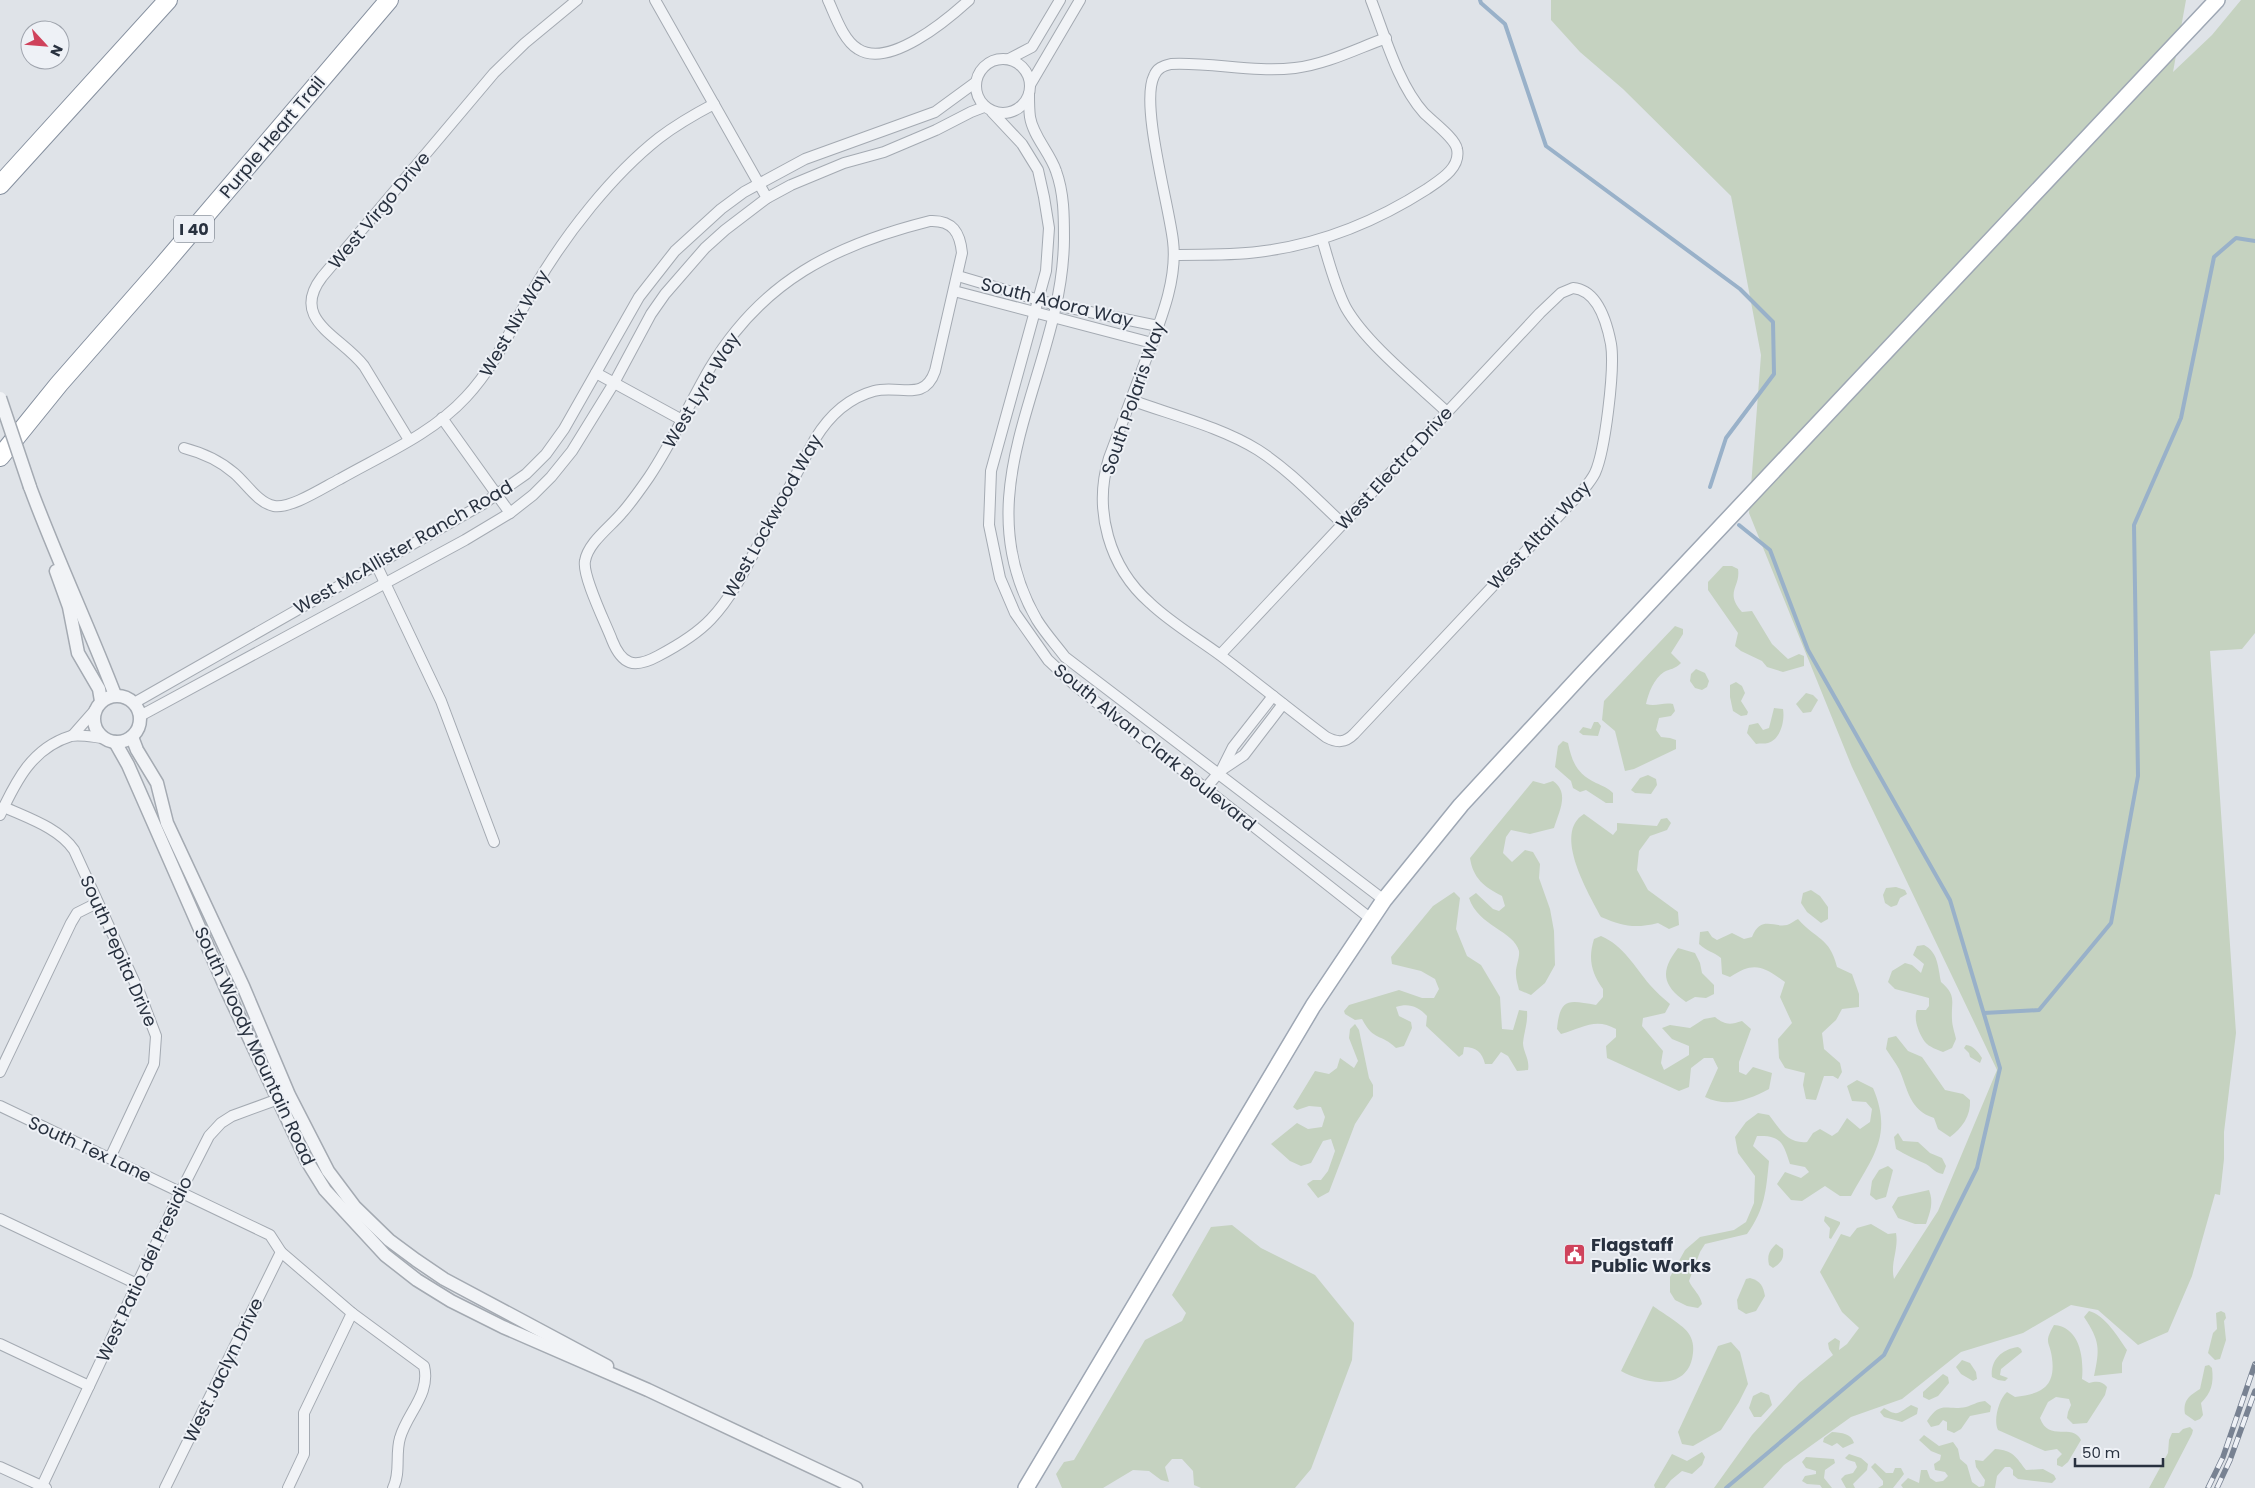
<svg xmlns="http://www.w3.org/2000/svg" width="2255" height="1488" font-family="Poppins,sans-serif">
<style>
.green{fill:#c5d2c0}
.lines{fill:none;stroke-linecap:round;stroke-linejoin:round}
.stream{stroke:#99b1c9;stroke-width:4}
.minor-casing{stroke:#a4aab2;stroke-width:12}
.tertiary-casing{stroke:#a4aab2;stroke-width:15}
.primary-casing{stroke:#9ea7b4;stroke-width:18}
.motorway-casing{stroke:#86909f;stroke-width:20}
.minor{stroke:#f1f3f6;stroke-width:10}
.tertiary{stroke:#f1f3f6;stroke-width:12}
.primary{stroke:#fff;stroke-width:15}
.motorway{stroke:#fff;stroke-width:18}
.rail-casing{stroke:#788292;stroke-width:5.5}
.rail{stroke:#eef1f6;stroke-width:4;stroke-dasharray:11;stroke-linecap:butt}
.tertiary-bridge-casing{stroke:#a4aab2;stroke-width:15;stroke-linecap:butt}
.tertiary-bridge{stroke:#f1f3f6;stroke-width:12}
.labels{text-anchor:middle;dominant-baseline:central;stroke-width:4;stroke-linejoin:round;paint-order:stroke}
.shield{fill:#eef1f6;stroke:#636b76;stroke-width:1}
.shield-label{font-size:16px;font-weight:bold;fill:#28313f}
.street-label{font-size:18px;fill:#28313f;stroke:#eef1f6}
.poi-label{font-size:18px;font-weight:bold;fill:#28313f;stroke:#eef1f6;text-anchor:start}
</style>
<rect width="100%" height="100%" fill="#dfe3e8"/>
<g class="green">
<path d="M1551,0H2186L2173,72L2212,35L2241,0H2255V633L2242,649L2210,651L2236,1033L2224,1132V1159L2220,1195L2215,1194L2192,1276L2168,1332L2138,1345L2098,1310L2071,1305L2023,1333L1961,1352L1902,1399L1851,1417L1784,1465L1763,1488H1714L1752,1435L1799,1383L1833,1355L1829,1349L1828,1343L1835,1338L1840,1341L1839,1350L1847,1344L1859,1328L1842,1312L1820,1272L1841,1234L1850,1237L1857,1228L1871,1224L1888,1234L1896,1233C1899,1249 1890,1263 1894,1279L1938,1211L1997,1070L1852,767L1749,513L1761,355L1731,196L1623,89L1580,52L1551,20Z"/>
<path d="M1723,566H1732L1738,569C1741,587 1724,592 1742,612L1752,611L1772,644L1788,659L1799,654L1804,656V666L1783,672L1767,667L1762,661L1741,651L1735,646L1738,633L1708,590V582Z"/>
<path d="M1675,626L1683,629V634L1671,653L1681,663C1674,670 1671,668 1664,672C1654,678 1648,694 1646,704C1656,707 1663,702 1673,704L1675,711L1671,716L1659,718L1656,730L1661,737L1670,738L1676,740V749L1634,769L1625,771L1615,731L1602,720L1604,701Z"/>
<path d="M1696,669L1705,673L1709,681L1707,687L1702,690L1695,688L1690,681L1691,674Z"/>
<path d="M1736,682L1742,686L1745,693L1741,701L1748,712L1747,715L1741,716L1733,711L1730,697V685Z"/>
<path d="M1806,693L1813,695L1818,700L1811,712L1803,713L1796,704Z"/>
<path d="M1774,708L1783,709C1785,720 1781,739 1768,743C1765,744 1760,743 1756,744L1747,733L1749,725L1758,723L1763,730L1769,728Z"/>
<path d="M1594,722H1598L1601,726L1598,736L1583,735L1579,732L1583,727L1591,729Z"/>
<path d="M1563,741L1568,743C1572,762 1577,774 1596,783C1603,786 1608,788 1613,793V803H1606L1586,790L1580,792L1573,788L1571,781L1555,767L1558,746Z"/>
<path d="M1648,775L1656,779L1657,785L1651,794L1635,793L1631,790L1640,778Z"/>
<path d="M1533,781L1544,784L1553,781C1570,793 1559,811 1554,828L1530,834L1511,830L1506,837L1503,853L1512,862L1525,850L1533,852L1540,864L1539,878L1550,909L1554,931L1555,965L1545,983L1531,995L1519,990C1518,985 1516,980 1516,975C1515,967 1520,958 1519,951C1514,931 1478,926 1469,898L1476,893L1493,909L1499,911L1505,906L1502,896C1484,887 1473,878 1470,858Z"/>
<path d="M1584,814L1613,835L1617,830V823L1657,826L1661,819L1667,818L1671,823L1667,830L1650,836L1639,851L1637,870L1648,890L1678,912L1679,925L1669,929L1658,923C1634,929 1623,926 1601,917C1589,894 1552,833 1584,814Z"/>
<path d="M1896,887L1905,890L1907,894L1900,898L1897,905L1891,907L1885,903L1883,895L1886,888Z"/>
<path d="M1811,890L1820,896L1828,907V919L1821,923L1807,912L1801,903L1803,893Z"/>
<path d="M1454,892L1460,898L1456,929L1467,956L1481,965L1500,997L1502,1029L1513,1030L1519,1010L1527,1011C1528,1023 1524,1032 1523,1043C1523,1052 1530,1059 1528,1070L1517,1071L1508,1056L1501,1052L1492,1064H1485C1482,1052 1476,1047 1464,1047L1463,1054L1459,1057L1426,1026L1427,1016C1418,1006 1408,1003 1396,1007L1399,1016L1411,1022L1412,1028L1404,1046L1396,1048C1381,1033 1374,1042 1362,1019L1355,1020L1345,1014L1344,1011L1349,1005L1399,990L1422,998H1434L1439,989L1435,979L1421,971L1392,964L1391,957L1433,906Z"/>
<path d="M1798,919C1815,939 1830,937 1837,967L1852,974L1859,994V1007L1842,1009L1836,1020L1822,1033L1824,1049L1840,1063L1842,1072L1838,1079L1833,1076H1824L1816,1100L1806,1099L1803,1085L1805,1073L1785,1068L1779,1058L1778,1039L1792,1023L1780,997L1785,982C1763,966 1754,961 1730,977L1722,974L1721,958C1714,952 1706,951 1699,944L1700,932L1708,931L1712,937L1717,940L1732,933L1744,939L1752,937C1761,915 1774,928 1787,925C1791,924 1795,920 1798,919Z"/>
<path d="M1601,936C1624,946 1634,966 1650,985C1656,992 1663,998 1670,1004L1665,1013L1643,1018L1642,1026L1663,1051L1661,1063L1664,1070L1689,1055V1046L1672,1039L1662,1028L1670,1025L1690,1028L1704,1019L1715,1017C1725,1025 1730,1025 1742,1021L1751,1029L1739,1062V1072L1746,1075L1753,1067L1772,1073L1769,1089C1748,1100 1728,1108 1705,1097L1718,1068L1713,1058H1704L1691,1068L1689,1087L1679,1091L1607,1058L1606,1046L1616,1037V1029C1596,1017 1582,1028 1561,1034L1557,1029C1560,996 1570,1001 1596,1005L1603,997V989C1591,973 1588,958 1594,939Z"/>
<path d="M1924,945C1938,952 1938,967 1941,982C1957,996 1951,1000 1952,1019C1952,1026 1955,1033 1956,1039L1952,1048L1943,1052C1938,1050 1929,1047 1925,1042C1919,1034 1913,1019 1917,1010H1926L1929,1006V998L1895,989L1888,982L1892,971L1905,963L1912,965L1921,973L1924,964L1913,955L1917,946Z"/>
<path d="M1678,948L1695,953L1700,963L1702,973L1714,985V994L1706,998L1695,997L1686,1002C1662,985 1660,971 1678,948Z"/>
<path d="M1355,1024L1359,1030L1369,1078L1373,1085V1096L1355,1124L1329,1192L1318,1198L1307,1184L1313,1180H1321L1328,1171L1335,1151L1331,1139L1323,1141L1311,1163L1301,1166L1290,1161L1271,1144L1297,1123L1308,1129L1322,1127L1325,1117L1321,1107L1309,1106L1297,1110L1293,1107L1315,1071L1329,1074L1337,1068L1340,1058L1354,1068L1358,1061L1349,1038L1350,1029Z"/>
<path d="M1896,1036L1908,1051L1922,1057L1945,1090L1963,1094L1970,1100C1971,1116 1962,1128 1950,1137L1938,1129L1934,1118C1909,1110 1908,1089 1899,1069C1895,1062 1890,1055 1886,1049L1888,1038Z"/>
<path d="M1966,1045C1974,1046 1978,1052 1982,1058L1980,1063L1970,1057L1969,1053L1964,1048Z"/>
<path d="M1857,1080L1873,1088C1893,1135 1873,1156 1851,1196H1840L1825,1186L1802,1201L1791,1200L1777,1184L1785,1172L1801,1178L1809,1172L1805,1167L1790,1164C1783,1143 1781,1135 1757,1136L1753,1146L1769,1161C1766,1191 1765,1209 1747,1234L1705,1244L1700,1252L1689,1281C1693,1290 1700,1294 1702,1304L1698,1308L1687,1306L1675,1300L1670,1292V1277L1685,1250L1700,1237L1734,1230L1746,1222L1754,1203L1755,1176L1738,1153L1735,1137L1746,1122L1758,1113L1769,1115C1780,1129 1787,1144 1807,1142L1813,1133L1820,1129L1832,1136L1838,1132L1847,1118L1860,1129L1870,1122L1872,1109L1866,1102L1852,1101L1847,1086Z"/>
<path d="M1898,1133L1903,1141L1918,1142L1930,1153L1942,1158L1946,1166L1943,1174C1933,1172 1933,1168 1926,1164C1915,1159 1906,1155 1896,1149L1894,1137Z"/>
<path d="M1888,1166L1893,1170L1886,1197L1876,1200L1870,1195L1872,1181L1879,1170Z"/>
<path d="M1929,1190C1934,1203 1930,1212 1926,1224H1915L1898,1218L1892,1207L1898,1197Z"/>
<path d="M1825,1216L1840,1222V1224L1831,1239L1829,1238L1830,1228L1824,1221Z"/>
<path d="M1232,1225L1261,1248L1315,1275L1354,1323L1352,1360L1311,1469L1295,1488H1201L1194,1485L1193,1471L1182,1459H1172L1165,1467L1169,1482L1161,1480L1149,1471L1133,1470L1103,1488H1062L1056,1474L1064,1462L1074,1460L1145,1340L1182,1321L1186,1313L1172,1295L1211,1227Z"/>
<path d="M1776,1244L1783,1249C1784,1259 1782,1262 1773,1268L1769,1265C1767,1255 1769,1251 1776,1244Z"/>
<path d="M1750,1278C1761,1281 1763,1286 1765,1296L1756,1311L1746,1314L1738,1309L1737,1300L1746,1279Z"/>
<path d="M1653,1306C1661,1312 1685,1326 1689,1334C1694,1342 1694,1350 1692,1359C1684,1392 1643,1383 1621,1371Z"/>
<path d="M2089,1311C2105,1315 2118,1337 2127,1350L2122,1363V1373L2094,1376C2100,1349 2100,1341 2084,1317Z"/>
<path d="M2221,1311L2225,1313L2226,1318L2224,1321L2226,1340L2220,1359L2215,1360L2208,1353L2213,1333L2217,1329L2216,1313Z"/>
<path d="M2054,1325C2080,1327 2084,1358 2082,1379L2089,1383C2097,1381 2102,1381 2107,1387L2105,1395L2087,1423L2073,1424L2067,1418L2068,1412L2071,1405L2069,1399L2056,1397L2048,1402L2040,1418C2049,1443 2072,1422 2081,1440L2068,1462L2062,1467L2057,1465V1459L2062,1454L2057,1449L2045,1451L1998,1430C1993,1420 1999,1399 2007,1392L2015,1397C2040,1394 2056,1388 2052,1358C2050,1341 2043,1344 2054,1325Z"/>
<path d="M1731,1342L1740,1352L1748,1384L1739,1402L1721,1430L1693,1446L1682,1444L1678,1432L1718,1346Z"/>
<path d="M2018,1347L2021,1349L2022,1352L2001,1369L2000,1375L2008,1378L2005,1381L1998,1380L1992,1377C1990,1360 2002,1349 2018,1347Z"/>
<path d="M1962,1360L1970,1363L1976,1372L1977,1379L1973,1381L1961,1374L1956,1367Z"/>
<path d="M2209,1365L2212,1368C2214,1384 2211,1393 2201,1403L2203,1415L2200,1419L2195,1421L2185,1414C2183,1400 2189,1396 2200,1389L2205,1366Z"/>
<path d="M1943,1374L1948,1377L1949,1383L1938,1396L1929,1400L1923,1397V1392Z"/>
<path d="M1761,1392L1769,1395L1772,1405L1761,1417H1754L1749,1408L1753,1396Z"/>
<path d="M1985,1401L1991,1406L1990,1412L1970,1416L1961,1429L1954,1433L1947,1430V1422L1943,1420L1939,1425L1931,1427L1927,1421C1941,1400 1946,1411 1966,1407C1973,1405 1976,1402 1985,1401Z"/>
<path d="M1911,1405L1918,1408L1917,1414L1902,1422L1884,1417L1880,1412L1884,1408C1898,1417 1898,1413 1911,1405Z"/>
<path d="M2190,1427L2193,1430L2192,1434L2164,1488H2149L2168,1453L2169,1440L2172,1433H2179L2183,1429Z"/>
<path d="M1832,1432C1842,1433 1851,1433 1854,1443L1843,1448L1837,1443L1832,1446L1823,1442L1824,1438Z"/>
<path d="M1924,1435L1939,1446L1953,1442L1958,1449L1960,1459L1967,1465L1972,1482L1979,1487L1984,1486L1985,1480L1976,1467L1975,1460L1983,1461L1995,1449C2013,1450 2016,1457 2026,1470L2043,1469L2054,1475L2056,1479L2052,1483L2018,1479L2013,1475V1470L2010,1467H2005L1997,1476L1995,1488H1903L1901,1485L1908,1478L1919,1483L1921,1470H1927L1930,1478L1936,1482L1943,1481L1948,1476L1945,1472L1935,1470L1934,1464L1940,1460L1941,1455L1931,1451L1919,1440Z"/>
<path d="M1702,1452L1705,1457L1702,1465L1692,1474L1682,1471L1671,1480L1665,1488H1655L1654,1485L1672,1454L1687,1461Z"/>
<path d="M1849,1454L1861,1458L1868,1464L1867,1470L1853,1484L1855,1488H1846L1841,1479L1845,1475L1853,1473L1857,1467L1855,1462L1848,1460L1845,1458Z"/>
<path d="M1806,1457L1834,1459L1835,1463L1825,1470L1824,1478L1832,1488H1822L1820,1485L1807,1484L1802,1481L1805,1476L1816,1474V1471L1806,1468L1802,1462Z"/>
<path d="M1875,1463L1886,1473H1893L1895,1468H1901L1904,1474L1893,1488H1878L1883,1485V1481L1871,1467Z"/>
</g>
<g class="lines">
<g class="stream">
<path d="M1480,0L1481,3L1505,24L1546,146L1740,289L1773,322L1774,374L1726,438L1710,487"/>
<path d="M1984,1013L2039,1010L2111,923L2138,776L2134,525L2181,418L2214,257L2236,238L2255,241"/>
<path d="M1726,1488L1884,1355L1977,1168L2000,1068L1950,900L1808,650L1770,550L1739,525"/>
</g>
<defs>
<g id="minor">
<path d="M655,0L767,198"/>
<path d="M828,0C835,15 843,40 858,49C889,69 947,20 969,0"/>
<circle cx="1003" cy="86" r="27"/>
<path d="M1009,59L1032,47L1060,0"/>
<path d="M1030,85L1080,0"/>
<path d="M1029,94C1029,102 1029,110 1030,117C1033,136 1050,153 1056,171C1064,193 1064,216 1064,239C1063,372 960,487 1037,620C1045,633 1056,645 1065,657L1384,900"/>
<path d="M992,112L1022,144L1038,170L1044,197L1049,228L1046,271L991,471L989,525L1000,578L1015,613L1048,660L1077,687L1371,919"/>
<path d="M930,221C953,220 960,233 962,253L935,371C924,403 899,384 874,391C848,398 829,416 815,439C797,473 779,507 760,541C746,568 732,597 711,619C696,635 677,646 658,656C634,669 622,665 612,640C606,624 582,576 585,561C588,543 609,528 621,514C631,503 640,490 649,477C672,443 689,404 710,368C762,281 834,245 930,221Z"/>
<path d="M1322,239C1329,262 1335,287 1346,308C1366,343 1416,383 1447,412"/>
<path d="M1174,255C1204,254 1235,256 1265,251C1324,243 1377,221 1427,189C1440,180 1461,168 1457,149C1455,138 1433,122 1424,113C1398,84 1385,36 1371,0"/>
<path d="M958,276L1056,305L1158,326"/>
<path d="M954,291L1152,343"/>
<path d="M596,373L682,420"/>
<path d="M1131,400C1172,415 1221,427 1258,450C1289,470 1315,498 1342,523"/>
<path d="M442,418L510,513"/>
<path d="M409,440L364,366C341,336 289,320 322,277L494,73L525,43L577,0"/>
<path d="M184,448C203,453 219,460 234,473C246,483 258,503 274,506C291,509 324,487 340,479C382,455 432,434 466,397C497,364 513,324 536,285C566,234 612,175 659,138C676,125 695,114 714,104"/>
<path d="M376,564L441,701L494,842"/>
<path d="M1220,655L1540,313L1561,293L1573,288C1598,290 1607,323 1611,344C1615,369 1605,451 1595,473C1592,479 1588,484 1584,489L1354,734C1345,743 1337,743 1326,737C1290,710 1256,682 1220,655C1197,638 1171,623 1150,603C1109,567 1093,510 1109,458C1121,426 1133,394 1145,362C1159,324 1178,281 1173,241C1169,205 1140,104 1154,76C1157,68 1163,66 1171,64C1212,62 1254,73 1295,68C1327,64 1356,49 1386,38"/>
<path d="M134,703L483,504L526,474L546,454L564,429L639,297L675,251L721,209L744,192L805,159L935,112L976,82"/>
<path d="M140,716L465,540L510,513L533,495L551,477L572,451L614,383L651,314L665,294L705,248L725,230L767,198L791,185L844,163L884,152L936,130L971,112L984,107"/>
<path d="M73,735L95,710"/>
<path d="M1223,769L1244,755L1283,704"/>
<path d="M1205,789L1222,769L1233,747L1273,696"/>
<path d="M4,807C28,818 59,828 74,850L140,994L156,1036L154,1064L110,1158"/>
<path d="M0,815C16,781 32,748 71,736C80,734 93,737 103,738"/>
<path d="M0,1072L71,923L77,913L97,903"/>
<path d="M0,1106L270,1235L281,1252L352,1313L424,1366C431,1394 407,1413 400,1438C395,1454 401,1473 393,1488"/>
<path d="M0,1219L137,1284"/>
<path d="M0,1344L89,1386"/>
<path d="M0,1467L46,1488"/>
<path d="M41,1488L180,1193L209,1136L221,1123L232,1116L284,1097"/>
<path d="M165,1488L281,1252"/>
<path d="M288,1488L304,1454V1413L352,1313"/>
</g>
<g id="tertiary">
<path d="M30,487C56,557 88,625 115,695"/>
<path d="M56,571L69,607L78,653L99,689L101,701"/>
<circle cx="117" cy="719" r="23"/>
<path d="M132,737L137,750L157,783L167,823L243,986L289,1095L328,1171L355,1207L389,1240L416,1260L444,1279L607,1366"/>
<path d="M115,742L128,765L228,993L307,1161L325,1190L385,1255L417,1280L451,1301L503,1327L648,1390L856,1488"/>
</g>
<path id="primary" d="M1026,1488L1313,1006L1384,900L1461,805L1585,671L2217,0"/>
<g id="motorway">
<path d="M0,185L168,0"/>
<path d="M0,457L59,384L159,270L389,0"/>
</g>
</defs>
<use href="#minor" class="minor-casing"/>
<use href="#tertiary" class="tertiary-casing"/>
<use href="#primary" class="primary-casing"/>
<use href="#motorway" class="motorway-casing"/>
<use href="#minor" class="minor"/>
<use href="#tertiary" class="tertiary"/>
<use href="#primary" class="primary"/>
<use href="#motorway" class="motorway"/>
<defs>
<g id="rail">
<path d="M2208,1488L2223,1457L2255,1364"/>
<path d="M2217,1488L2230,1460L2255,1391"/>
</g>
</defs>
<use href="#rail" class="rail-casing"/>
<use href="#rail" class="rail"/>
<defs>
<path id="tertiary-bridge" d="M0,398L30,487"/>
</defs>
<use href="#tertiary-bridge" class="tertiary-bridge-casing"/>
<use href="#tertiary-bridge" class="tertiary-bridge"/>
</g>
<defs>
<symbol id="civic-square" viewBox="-11 -11 22 22"><rect x="-9" y="-9" width="18" height="18" rx="4" fill="#cf425b" stroke="#eef1f6"/><path d="M-.6-6.5H3V-4.5H.6V-3L4-1V1h2V6H-6V1h2V-1L-.6-3ZM-1.2 2.5V6h2.4V2.5Z" fill="#fff"/></symbol>
</defs>
<g fill-rule="evenodd">
<use href="#civic-square" x="1562" y="1242" width="25" height="25"/>
</g>
<g class="labels">
<rect class="shield" x="174" y="215.5" width="40" height="27" rx="4"/>
<g class="shield-label">
<text x="194" y="229">I 40</text>
</g>
<g class="street-label">
<text transform="translate(272 137) rotate(-50)">Purple Heart Trail</text>
<text transform="translate(379 210) rotate(-50)">West Virgo Drive</text>
<text transform="translate(1057 302) rotate(14)">South Adora Way</text>
<text transform="translate(514 323) rotate(-60)">West Nix Way</text>
<text transform="translate(701 390) rotate(-59)">West Lyra Way</text>
<text transform="translate(1133 398) rotate(-71)">South Polaris Way</text>
<text transform="translate(1394 468) rotate(-47)">West Electra Drive</text>
<text transform="translate(772 516) rotate(-61)">West Lockwood Way</text>
<text transform="translate(1539 535) rotate(-47)">West Altair Way</text>
<text transform="translate(403 547) rotate(-30)">West McAllister Ranch Road</text>
<text transform="translate(1155 747) rotate(39)">South Alvan Clark Boulevard</text>
<text transform="translate(119 951) rotate(66)">South Pepita Drive</text>
<text transform="translate(255 1046) rotate(65)">South Woody Mountain Road</text>
<text transform="translate(90 1149) rotate(25)">South Tex Lane</text>
<text transform="translate(144 1269) rotate(-65)">West Patio del Presidio</text>
<text transform="translate(223 1370) rotate(-64)">West Jaclyn Drive</text>
</g>
<g class="poi-label">
<text x="1591" y="1244">Flagstaff<tspan x="1591" dy="21">Public Works</tspan></text>
</g>
</g>
<g transform="translate(45 45) rotate(116)"><circle r="24" fill="#eef1f6" stroke="#9fa4ad"/>
<path d="M0-4L9 19L0 12L-9 19Z" fill="#cf425b"/>
<text y="-8" font-size="14" font-weight="bold" text-anchor="middle" fill="#28313f">N</text>
</g>
<path d="M2075 1458v8h88v-8" fill="none" stroke="#28313f" stroke-width="2.5"/>
<text x="2082" y="1458" font-size="15" fill="#28313f" stroke="#eef1f6" stroke-width="4" paint-order="stroke">50 m</text>
</svg>
